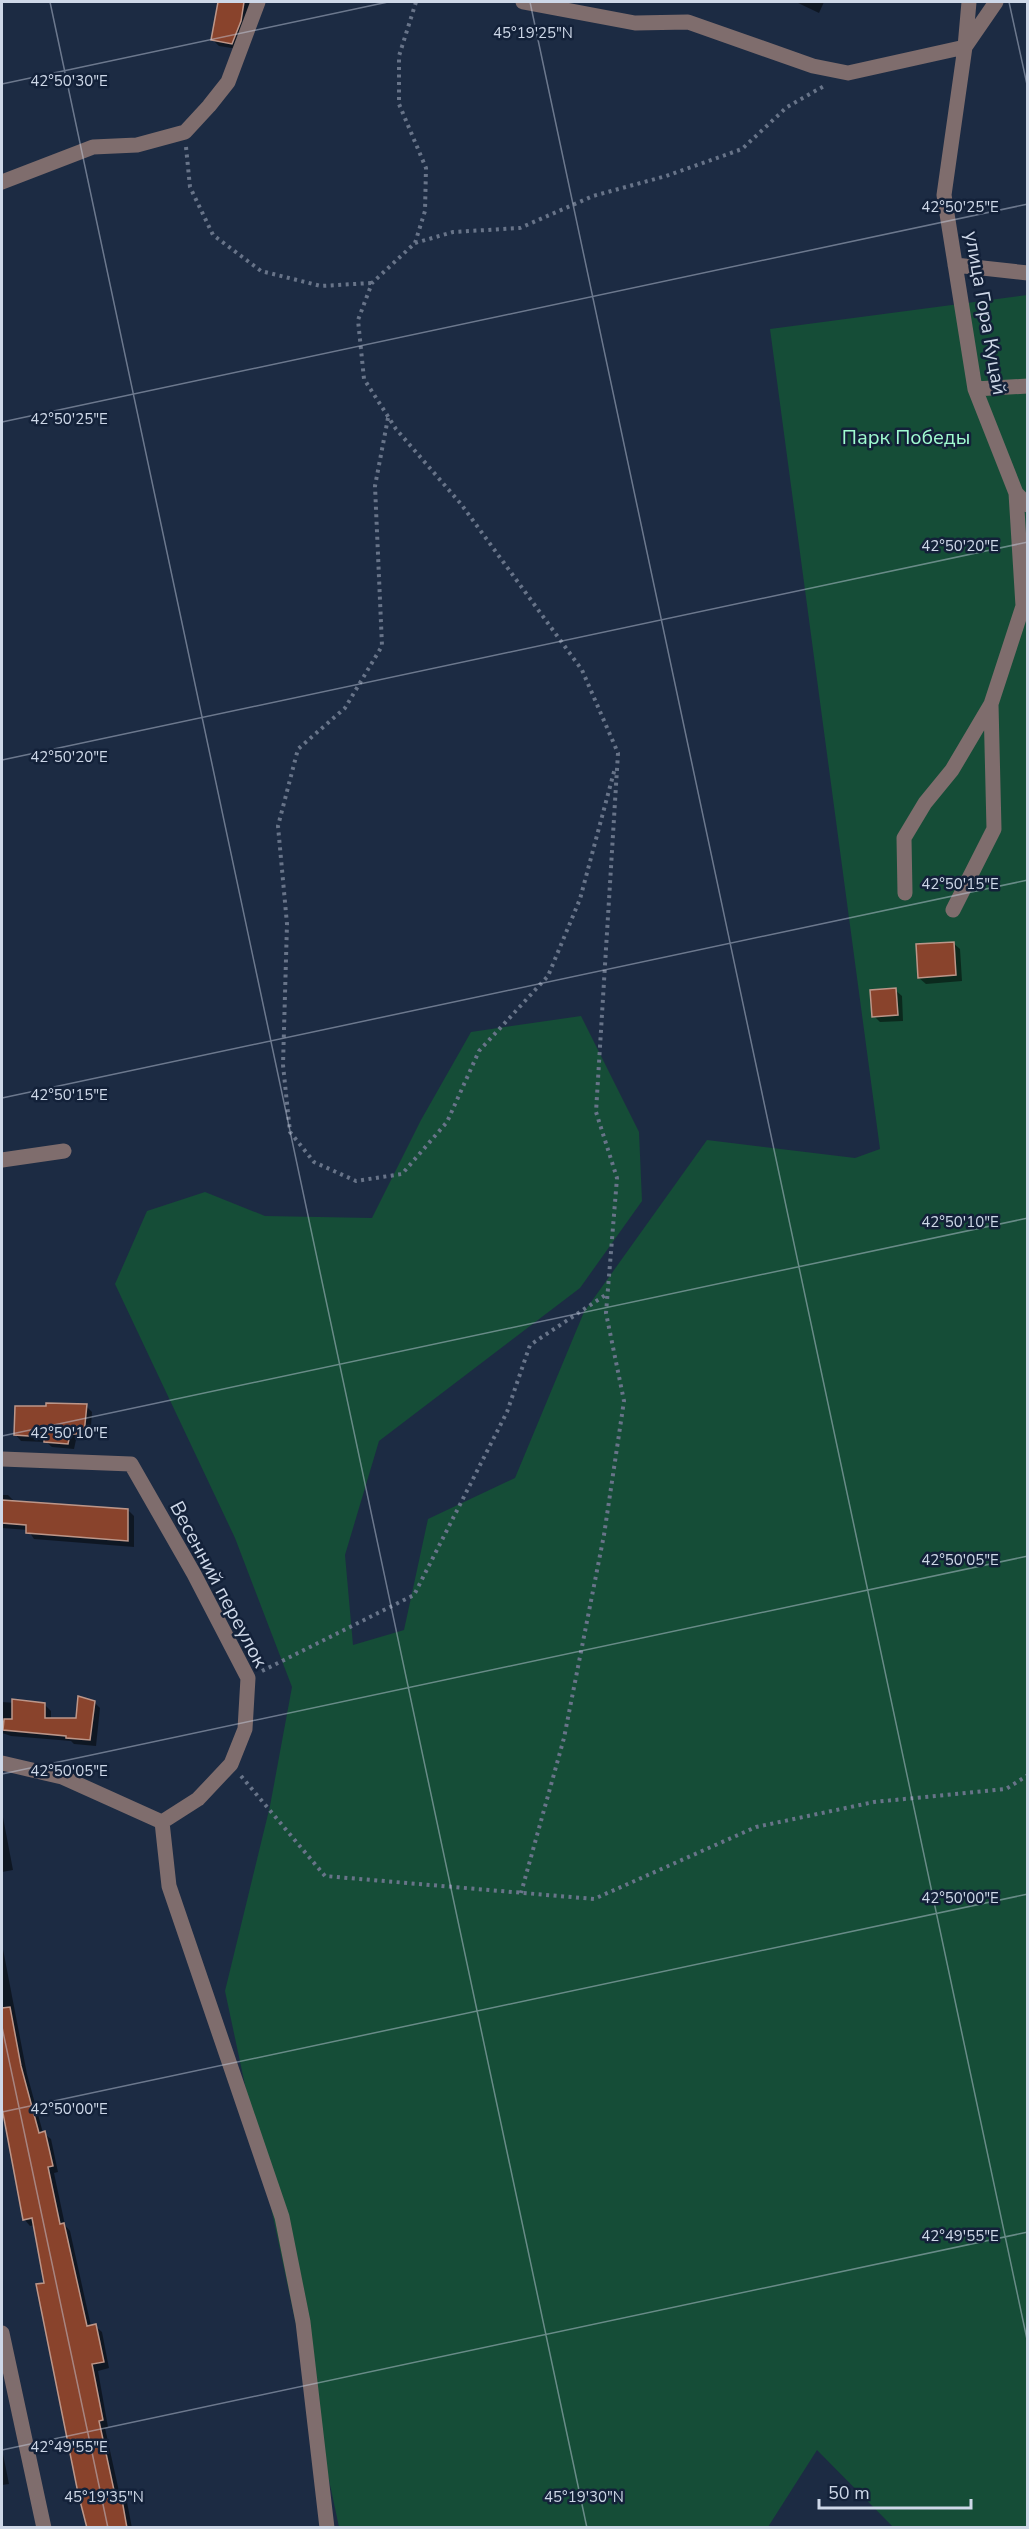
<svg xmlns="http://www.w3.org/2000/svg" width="1029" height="2529" viewBox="0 0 1029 2529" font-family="'Nunito Sans',sans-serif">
<rect width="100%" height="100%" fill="#1c2b43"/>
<path fill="#154d37" d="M1027,295V2527H893L817,2450L768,2527H339L225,1991L270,1806L292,1687L235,1538L115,1284L147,1211L205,1192L265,1216L372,1218L421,1120L471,1032L581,1016L639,1132L642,1201L580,1288L379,1441L345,1555L353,1645L404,1630L428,1519L515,1478L584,1312L707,1140L855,1158L880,1149L770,329Z"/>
<path fill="#0007" d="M222,2H257L238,49L219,46L213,40Z
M796,2H824L819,13Z
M953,943L960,949L962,981L926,984L919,978Z
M895,990L902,996L903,1021L880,1022L874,1016Z
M86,1406L92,1412L90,1440H76L74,1449L52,1447L46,1442L21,1441L15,1434Z
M2,1495H8L15,1502L128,1510L134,1516V1547L34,1539L28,1530L2,1528Z
M2,1702L45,1705L51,1711V1720H77L94,1702L100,1708L96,1746L74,1744L71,1741L11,1736L2,1733Z
M2,1812L13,1870L2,1872Z
M2,1944L27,2074L43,2133L51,2139L58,2172L54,2173L65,2225L70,2231L91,2326H95L102,2332L109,2368L98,2371L108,2427L105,2428L120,2496L127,2502L132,2528H88L35,2225L30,2226L24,2219L2,2107Z
M2,2449L9,2484L2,2485Z"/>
<path fill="#89432c" stroke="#bc9689" stroke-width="1.5" d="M218,2H244L241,21L232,44L211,40Z
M954,942L956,975L918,978L916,944Z
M896,988L898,1015L872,1017L870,990Z
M46,1403L87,1404L84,1434H70L68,1444L44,1442V1437L14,1435L15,1406H46Z
M2,1500L128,1509V1541L26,1533V1525L2,1523Z
M78,1696L95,1701L90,1740L66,1738V1736L3,1730L4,1719H12V1699L45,1703V1718H76Z
M10,2007L21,2066L39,2133L45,2131L53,2166L48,2167L60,2224L64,2223L87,2326L96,2324L104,2362L92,2364L103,2420L99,2421L115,2495L121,2494L127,2528H87L78,2493L36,2284L44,2283L32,2218L23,2220L2,2108V2008Z"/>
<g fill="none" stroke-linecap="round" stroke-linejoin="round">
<path stroke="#687489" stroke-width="4" stroke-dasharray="3 4.5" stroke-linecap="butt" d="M416,2L399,56V104L426,168L425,211L415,243L372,283L358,320L364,379L396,429L461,504L582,670L618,753L596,1112L617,1178L606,1313L624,1401L604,1535L564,1738L521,1893
M186,147L190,187L213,235L261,271L321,286L371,283
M415,243L453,232L520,228L593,196L666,176L742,149L787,107L824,86
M388,418L375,486L382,646L345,708L298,749L278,826L287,924L283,1065L290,1132L314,1162L356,1181L402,1174L447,1122L479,1051L548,976L580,899L615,768
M262,1671L414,1595L507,1412L530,1345L607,1294
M241,1776L325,1876L594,1899L756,1827L874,1802L1006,1789L1028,1775"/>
<path stroke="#7f6d6d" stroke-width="15" d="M523,2L635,23L688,22L813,66L848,73L965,47L996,2
M969,2L965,47L944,195L975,389L1016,493L1028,505
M2,182L93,147L137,145L185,132L209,106L228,82L258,2
M955,265L1028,273
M975,389L1028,386
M905,893L904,838L925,803L952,770L991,704
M953,910L994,829L991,704L1023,606L1016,493
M2,1160L64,1151
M2,1459L131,1464L194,1574L248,1678L245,1729L231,1764L198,1799L162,1822
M2,1763L62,1777L162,1822
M162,1822L169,1886L282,2217L303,2322L327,2528
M2,2333L44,2528"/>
</g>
<path fill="none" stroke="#ced8e8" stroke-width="1.5" stroke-opacity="0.45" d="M50,2L587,2528M530,2L1028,2344M1009,2L1028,89M2,84L388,2M2,422L1028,204M2,760L1028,542M2,1098L1028,880M2,1436L1028,1218M2,1774L1028,1556M2,2027L108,2528M2,2112L1028,1894M2,2450L1028,2232"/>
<g text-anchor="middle" stroke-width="5" stroke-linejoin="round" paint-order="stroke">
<g font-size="20" fill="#ced8e8" stroke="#132139">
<text transform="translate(986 313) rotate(80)" y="7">улица Гора Куцай</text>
<text transform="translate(219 1584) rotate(62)" y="7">Весенний переулок</text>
</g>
<g font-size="20" fill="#a0fbd0" stroke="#132139">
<text x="906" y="444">Парк Победы</text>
</g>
</g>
<g font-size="15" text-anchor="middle" fill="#ced8e8" stroke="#132139" stroke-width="5" stroke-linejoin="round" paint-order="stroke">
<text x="533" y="38">45°19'25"N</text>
<text x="69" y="86">42°50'30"E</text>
<text x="960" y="212">42°50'25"E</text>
<text x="69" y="424">42°50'25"E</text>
<text x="960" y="551">42°50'20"E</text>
<text x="69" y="762">42°50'20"E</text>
<text x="960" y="889">42°50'15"E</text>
<text x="69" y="1100">42°50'15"E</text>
<text x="960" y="1227">42°50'10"E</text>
<text x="69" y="1438">42°50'10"E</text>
<text x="960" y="1565">42°50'05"E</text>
<text x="69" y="1776">42°50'05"E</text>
<text x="960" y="1903">42°50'00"E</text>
<text x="69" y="2114">42°50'00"E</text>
<text x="960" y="2241">42°49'55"E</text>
<text x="69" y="2452">42°49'55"E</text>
<text x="104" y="2502">45°19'35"N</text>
<text x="584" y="2502">45°19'30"N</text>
</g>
<rect width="1029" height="2529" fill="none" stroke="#ced8e8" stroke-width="6"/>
<path d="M819 2499v9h152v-9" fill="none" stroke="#ced8e8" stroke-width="3"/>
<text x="828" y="2499" font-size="18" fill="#ced8e8" stroke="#132139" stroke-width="4.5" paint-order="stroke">50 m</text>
</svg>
